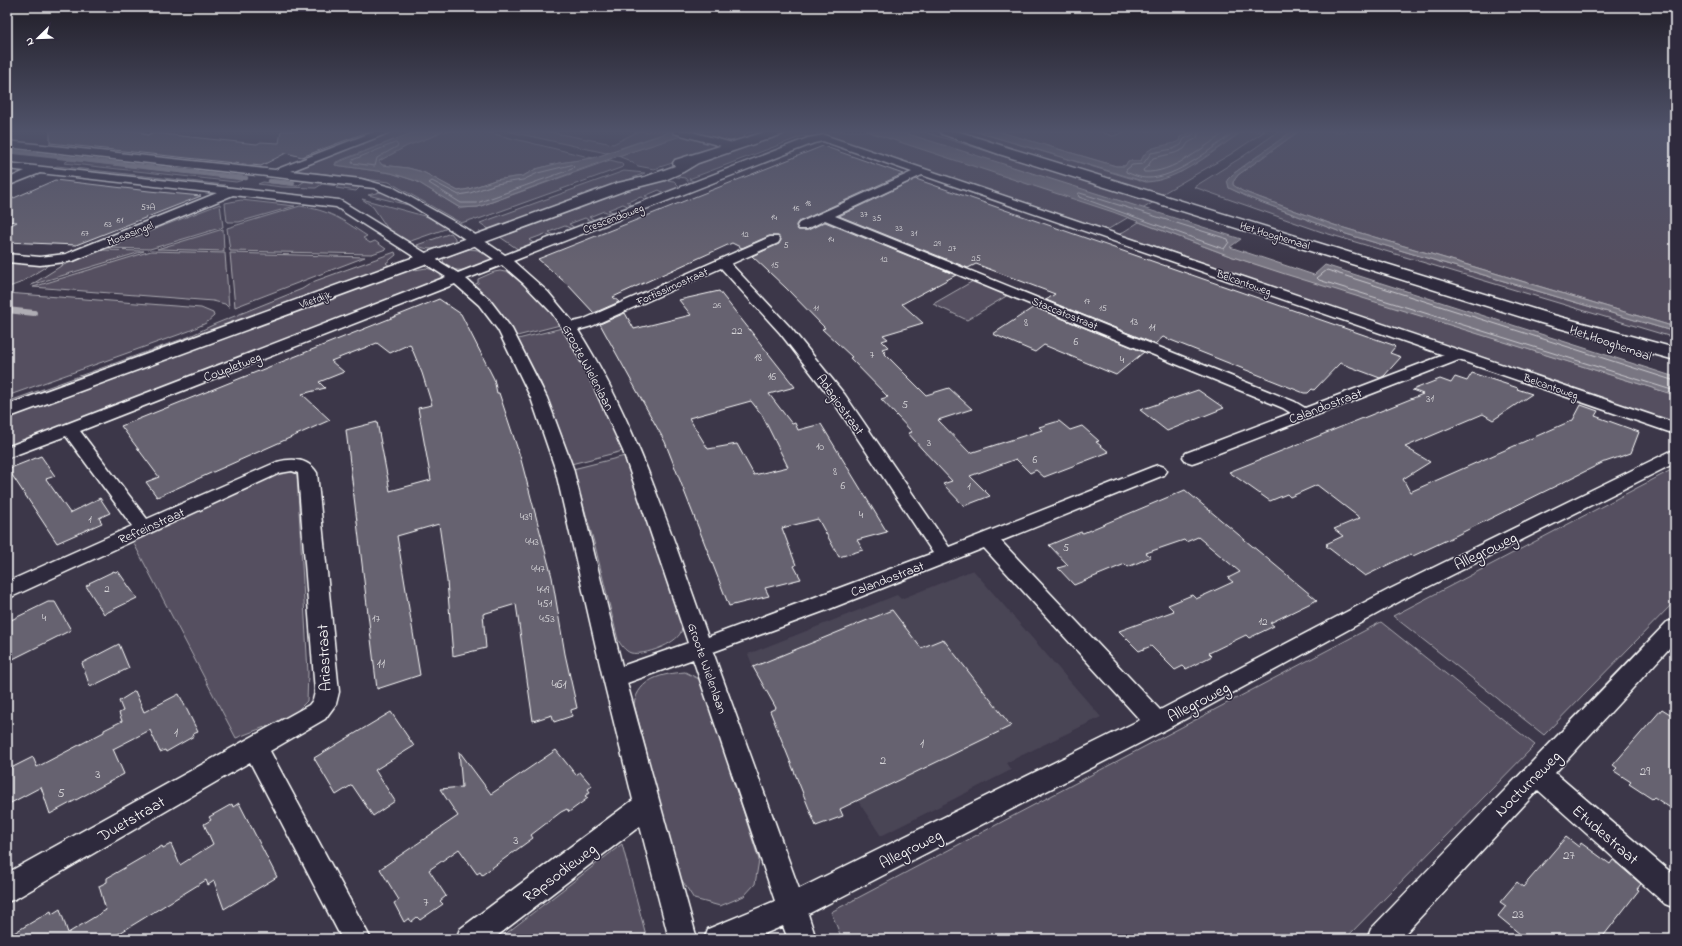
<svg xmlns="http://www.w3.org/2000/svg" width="1682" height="946" viewBox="0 0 1682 946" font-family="'Indie Flower',sans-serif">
<rect width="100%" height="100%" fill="#3c3749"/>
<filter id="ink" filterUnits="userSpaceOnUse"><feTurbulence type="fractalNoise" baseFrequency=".025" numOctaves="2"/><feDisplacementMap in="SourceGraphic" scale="8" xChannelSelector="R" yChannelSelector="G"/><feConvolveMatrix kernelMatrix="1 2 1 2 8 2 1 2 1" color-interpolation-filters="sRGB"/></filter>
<g filter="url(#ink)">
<path fill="#494455" d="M973,570L1101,717L1006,763L1011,770L881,836L858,801L840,809L843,816L816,826L770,711L776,708L753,667L748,654L897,595L901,599Z"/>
<path fill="#555060" stroke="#aaa8b0" d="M392,131H417L336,162L335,165L391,173L416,181L460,208L478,207L610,160L622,163L623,167L476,220L474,219L461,223L389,182L300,171L296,168Z
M441,131H482L593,158L559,163L536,169L523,176L495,180L469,189L458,191L423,172L408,168L382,165L379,161L416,141L434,136Z
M507,131H544L613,144L639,131L645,132L648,131H671L606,153Z
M697,131H755L745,134L744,139L728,141L693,132Z
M785,131H921L1154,202L1107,230L828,136C819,136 811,138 803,136L689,179L695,182L690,184L685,178L671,176L698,162Z
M952,131H974L1140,181L1181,172L1243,131H1265L1231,154L1160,195Z
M997,131H1098L1113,136L1128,131H1194L1180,137L1179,141L1171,145L1158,147L1141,161H1128L1126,166H1116Z
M1279,131H1292L1233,174L1229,188L1250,198L1346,234L1675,332V338L1322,232L1194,187L1242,157Z
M1299,131H1675V327L1334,225L1242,191L1233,185V182L1238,175Z
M683,134L717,145L718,148L654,169L638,166L628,160L618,156Z
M69,160L243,180L236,182L64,163Z
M57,166L225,185L219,187L51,168Z
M624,171L645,173L618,184L490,230L480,223Z
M284,176L359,186V188L356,191L336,188L338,186L322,184L316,188L282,187L258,184L263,182L297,186L305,181L276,177Z
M659,179L674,181L681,188L666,194L659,190L645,196L652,199L648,200L641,197L627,202L633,206L630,207L623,204L608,210L615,213L611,214L604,211L589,217L595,220L592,222L585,218L569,224L575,228L572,229L565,226L549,232L555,236L551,237L545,234L529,240L535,244L519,250L500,237L509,234L508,232L624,190Z
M380,192H389L412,206L368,195Z
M362,199L428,217L448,228L408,242L388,229L373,207Z
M241,200L295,206L239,222H227L225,203Z
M220,204L223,227L150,249L106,248Z
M300,206C331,211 341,219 367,236L363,238L370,243L375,241L386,249L372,254L230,251L227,228Z
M1139,222L1230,256L1675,395V424L1120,234Z
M223,229L224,251L157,249Z
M451,233L455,238V242C442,247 430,253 417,245Z
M470,249L478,250L483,254L486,253L491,258C485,269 458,274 448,267L450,266L444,263L443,260L445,257Z
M103,250L144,251L31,285L61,266Z
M151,251L225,253L229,308L225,304L213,301L33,287Z
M395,252L396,255L386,263L390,266L7,408V402L188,337L215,324L302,289L315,281Z
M230,253L365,257L235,307Z
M7,261L50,264L20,283L9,287H7Z
M426,268L434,270L441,274V279L7,447V417L398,273Z
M500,271L505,272L509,271L541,300L560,325L517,336L495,306L473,285L478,283V279L494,272Z
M973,281L1008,295L967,320L933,304Z
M7,293L201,308L213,313L214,316L206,323L189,331L7,396Z
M562,328L599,398L623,451L571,464L541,383L518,339Z
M625,456L683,622C682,625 682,629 681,632C676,644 644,656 631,653C625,651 621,645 618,640L595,546L573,469Z
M1675,468V601L1544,735L1393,616Z
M289,471L297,474L308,673L307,701L291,717L236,738L132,540L273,474Z
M1381,622L1535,745L1345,939H842L831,912Z
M685,672L701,680L759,860L755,884L744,896L720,906L694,899L678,874L634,704C639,678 662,674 685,672Z
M622,844L647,939H499Z"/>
<path fill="#797682" stroke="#afadb4" d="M417,131H441L434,136L407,146L379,161L382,165L408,168L423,172L458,191L469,189L495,180L523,176L536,169L559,163L593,158L672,131H697L618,156L478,207L460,208L416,181L391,173L335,165L336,163Z
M866,131H899L1241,239L1230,247L1314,275L1325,265L1675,377V395L1285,274L1230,256L1113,212Z
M974,131H997L1116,166H1125L1128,161H1141C1147,143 1165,148 1179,141L1180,137L1194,131H1243C1216,149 1179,181 1146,182Z
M1292,131H1299L1238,175L1233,182V185L1242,191L1334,225L1675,327V332L1346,234L1250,198L1229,188L1227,180L1233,174Z"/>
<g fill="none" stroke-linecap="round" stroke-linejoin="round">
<path stroke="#c9c8cd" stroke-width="1" d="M1194,131L1193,135L1184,139L1181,145L1173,149L1151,153L1143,164L1132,165L1126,170V172C1133,175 1140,178 1147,178C1176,179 1213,147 1236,131
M1199,131L1197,138L1188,143L1184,149L1175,153L1153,158L1148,166L1143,170L1144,172C1172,174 1205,146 1227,131
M396,143L398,146L377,158L375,166L352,163L353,160Z
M572,165L574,167L572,169L477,203H461L429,183L432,181L459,195L470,193L496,184L523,180L538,173Z
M1080,193L1228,239L1229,242L1224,249L1079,197L1078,194Z
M1675,381L1327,270L1317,278L1319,280L1675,391"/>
<path stroke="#afadb4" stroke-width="4.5" d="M7,151L246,178
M270,181L293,183"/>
<path stroke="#afadb4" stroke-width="6" d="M7,310L34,313"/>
</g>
<path fill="#666270" stroke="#fff" fill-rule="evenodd" d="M50,131H141L143,134L148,135L153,133L257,144L261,142L279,143L281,131H367V132L302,157L286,153L261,166L50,143Z
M823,146L903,174L798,222L796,225L798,230H808L825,222L956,275L902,304L923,323L883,335L888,339L882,341L888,347L882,349L885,352H883L926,395L949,388L972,409L938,420L970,453L1042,430L1039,427L1059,421L1070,430L1082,426L1099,441L1096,442L1109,452L1044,477L1036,470L1030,473L1016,459L970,476L990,496L964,506L943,484L952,481L922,449L908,433L912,432L881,399L888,397L850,358L852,357L822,329L825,328L786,288L752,256L779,244L781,239L778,236H769L742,248L732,243L613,297L619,302L594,313L567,284L538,259Z
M916,179L1393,345L1395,347L1390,353L1401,357L1384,376L1380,378L1340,363L1314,390L1312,389L1308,393H1304L1163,337L1155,344L1046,300L1055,294L976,264L968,268L839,216Z
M55,180L149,191L201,196L76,245L7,242V227L17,222L7,221V201Z
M719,291L795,387L769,394L792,424L795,423L798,430L821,424L887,532L857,540L863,550L839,557L818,519L782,528L796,565L794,566L801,579L765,588L769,596L729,606L665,442L600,324L625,313L634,329L691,315L679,300ZM751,401L762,415L788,467L754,475L737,444L708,449L689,418Z
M439,299L461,314L494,379L497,393H499L520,456L552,577L565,654L577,708L571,710L572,716L554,722L552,715L533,721L516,604L483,614L486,648L453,656L447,581L439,524L397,536L420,675L377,689L346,430L377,422L390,491L431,480L418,408L432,405L422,373L410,344L390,353L377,343L331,361L344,372L319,382L325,388L302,394L330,420L157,497L146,482L159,477L121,426Z
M1034,307L1144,352L1116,375L1044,345L1035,352L993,334Z
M1472,373L1518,388L1517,389L1532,394L1493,420L1483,414L1405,447L1430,462L1403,479L1410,492L1573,420L1581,405L1598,411L1595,416L1639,432L1631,453L1605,462H1604L1449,539L1413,556L1410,554L1365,576L1326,546L1328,545L1326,544L1343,536L1334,529L1360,518L1317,485L1290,497L1287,494L1270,501L1229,472L1423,394L1412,390L1440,379L1451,383L1455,377L1467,381Z
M1198,390L1224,408L1167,431L1140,410Z
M41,456L55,476L46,479L70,513L100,498L110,513L99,518L102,523L57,543L8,469Z
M1185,490L1317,600L1270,623L1274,626L1249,638L1246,635L1209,653L1212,656L1186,669L1183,666L1175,670L1151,646L1139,651L1119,631L1174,611L1168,605L1192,595L1196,599L1233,582L1228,578L1240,572L1198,537L1186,542L1184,540L1146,553L1151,557L1128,567L1125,564L1074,585L1058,568L1068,565L1049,545L1081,532L1083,533Z
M114,571L115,572L118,571L137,598L104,614L86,586L90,584L89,583Z
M48,602H55L71,630L7,662V622Z
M892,610L921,648L943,639L1011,726L840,809L843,816L816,826L770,711L776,708L753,667Z
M119,644L129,668L90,687L82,663Z
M135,691L144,712L179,694L198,732L193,734L194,736L166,752L165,750L160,752L150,730L113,749L124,774L50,814L41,787L7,805V770L33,757L37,767L104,732V730L122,721L119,713L123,711L119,701Z
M1662,709L1675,717V811L1654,797L1652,799L1629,784L1631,782L1614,771L1617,768L1613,765Z
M391,712L414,746L375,770L395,801L373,816L352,785L336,795L314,758Z
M556,750L576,775L580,772L592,786L588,789L590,792L585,796L588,798L569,812L567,809L561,812L531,835L533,838L482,875L480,872L477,874L459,849L429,870L446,896L440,901L443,904L420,920L417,917L411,922L409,918L404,922L394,903L399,900L380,869L458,816L440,789L462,787L459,751L491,794Z
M239,803L277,877L224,909L214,881L208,885L206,880L110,939H7V937L51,911L52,914L60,909L68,933L106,910L99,886L107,882V878L162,846L163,848L171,844L180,865L213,844L204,824L211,820L209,817L232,804L233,807Z
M1566,837L1579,847L1581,843L1610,864L1613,860L1641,884L1637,889L1639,890L1601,939H1526L1498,916L1506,906L1500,902L1517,882L1523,887Z"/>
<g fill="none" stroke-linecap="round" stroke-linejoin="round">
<defs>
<path id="minor" d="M142,131H153L148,134L143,133Z
M376,131H389L388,133L291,171L361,179L394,188L465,228L505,255L808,138L824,135L1675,423V434L1459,360L1198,461L1192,463L1186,461L1183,457L1186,453L1291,413L1283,408L825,220L807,229H799L797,226L799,223L912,172L823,141L814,143L513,261L548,292L573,322L582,320L770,237H778L780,240L778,243L731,264L790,327L845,395L949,547L1152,467L1158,465L1164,467L1167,471L1164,475L1001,541L1160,710L1390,589L1669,452L1675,450V463L1404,599L1165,730L808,914L816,939H788L783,926L752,939H704L708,929L775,901L693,659L627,683L697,939H669L640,826L493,939H456L460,929L633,800L603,678L555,468L531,398L498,330L479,305L455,284L80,431L147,519L277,462C292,458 308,458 317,473L339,692L336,704L325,719L270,751L371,939H342L250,762L17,898L7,902V873L309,705L313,700L315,692L298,473L292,471L280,473L7,599V582L132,526L66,436L7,458V447L446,277L336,207L233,195L73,261L40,265L7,262V254L40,257L66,254L217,193L40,173L7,186V179L25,171L7,169V163L339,200L343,202L458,273L494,259L456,233L409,204L374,188L7,147V141L275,170ZM922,175L1444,355L1305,408L1295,402L835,216ZM502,265L523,283L552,313L571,342L587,372L623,451L688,643L622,666L573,468L547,398L512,329L489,299L466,279ZM721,268L780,333L833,401L933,553L708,637C670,532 638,424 578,330L592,326ZM984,548L1140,720L799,889L713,652L827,610Z
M673,131H688L736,144L737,146L732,149L674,133Z
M1675,620V642L1555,773L1675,876V908L1665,904L1538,790L1400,939H1367L1371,929C1469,826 1569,725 1667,622Z"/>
<path id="tertiary" d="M768,131H785L783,134L698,163L683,172L665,180L626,190L7,418V405L618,183L645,177L675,166L673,163L675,160Z
M940,131H957L1009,148L1553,315L1675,348V360L1541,323L999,154L942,134Z"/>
</defs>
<use href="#minor" stroke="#fff" stroke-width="3"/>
<use href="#tertiary" stroke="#fff" stroke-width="3"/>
<use href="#minor" fill="#2f2a3d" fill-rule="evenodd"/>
<use href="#tertiary" fill="#2f2a3d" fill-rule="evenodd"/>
</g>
</g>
<linearGradient id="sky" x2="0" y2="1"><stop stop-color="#211e28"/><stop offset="0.5" stop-color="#50536a"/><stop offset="1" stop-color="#50536a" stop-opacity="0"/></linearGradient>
<rect width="1682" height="263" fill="url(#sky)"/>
<g text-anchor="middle" stroke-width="3" stroke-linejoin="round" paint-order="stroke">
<g font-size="9" fill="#d9d8db">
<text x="808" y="206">18</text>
<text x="148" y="210">57A</text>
<text x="796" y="211">16</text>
<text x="864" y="217">37</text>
<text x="774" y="220">14</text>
<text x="877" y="221">35</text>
<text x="120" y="223">61</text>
<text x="108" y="227">63</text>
<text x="899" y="231">33</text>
<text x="85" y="236">67</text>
<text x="914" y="236">31</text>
<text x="745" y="237">12</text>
<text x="831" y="242">14</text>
<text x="937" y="246">29</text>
<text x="786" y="248">5</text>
<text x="952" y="251">27</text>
<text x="976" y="261">25</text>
<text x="884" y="262">12</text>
<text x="775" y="268">15</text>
<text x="1087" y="304">17</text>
<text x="717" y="308">26</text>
<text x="816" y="311">11</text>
<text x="1103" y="311">15</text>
</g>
<g font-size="11" fill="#fff" stroke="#2f2a3d">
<text transform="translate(613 218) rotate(-21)" y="4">Crescendoweg</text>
<text transform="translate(130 233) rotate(-22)" y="4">Mosasingel</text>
<text transform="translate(1275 235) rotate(17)" y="4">Het Hooghemaal</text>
<text transform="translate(1244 282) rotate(19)" y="4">Belcantoweg</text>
<text transform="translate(672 286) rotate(-24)" y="4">Fortissimostraat</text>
<text transform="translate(315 299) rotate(-20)" y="4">Vlietdijk</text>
<text transform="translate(1065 313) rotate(22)" y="4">Staccatostraat</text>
<text transform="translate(1551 386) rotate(19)" y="4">Belcantoweg</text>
</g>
<g font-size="11" fill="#d9d8db">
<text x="1134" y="325">13</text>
<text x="1026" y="326">8</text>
<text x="1152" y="331">11</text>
<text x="737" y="334">22</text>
<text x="1076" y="345">6</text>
<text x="872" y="358">7</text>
<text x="758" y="361">18</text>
<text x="1122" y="363">4</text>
<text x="772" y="380">16</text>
<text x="1430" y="402">31</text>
<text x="905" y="408">5</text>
<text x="929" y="446">3</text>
<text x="820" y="450">10</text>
<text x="1035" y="463">6</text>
<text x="835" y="475">8</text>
<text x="843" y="489">6</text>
<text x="969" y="490">1</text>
<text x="861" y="518">4</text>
<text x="526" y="520">439</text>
<text x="90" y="523">1</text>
<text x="532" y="545">443</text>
<text x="1066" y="551">5</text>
<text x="538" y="572">447</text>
<text x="107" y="592">2</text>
<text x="543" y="593">449</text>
<text x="545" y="607">451</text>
<text x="44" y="621">4</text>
<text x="376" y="622">17</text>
<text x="547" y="622">453</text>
<text x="1263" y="625">12</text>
</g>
<g font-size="13" fill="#fff" stroke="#2f2a3d">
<text transform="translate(1611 342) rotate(19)" y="5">Het Hooghemaal</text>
<text transform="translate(232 366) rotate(-21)" y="5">Coupletweg</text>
<text transform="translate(589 367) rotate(62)" y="5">Groote Wielenlaan</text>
<text transform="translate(841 404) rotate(54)" y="5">Adagiostraat</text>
<text transform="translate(1325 405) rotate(-21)" y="5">Calandostraat</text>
<text transform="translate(151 525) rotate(-24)" y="5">Refreinstraat</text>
<text transform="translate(887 578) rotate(-21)" y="5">Calandostraat</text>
<text transform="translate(708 668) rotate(71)" y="5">Groote Wielenlaan</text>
</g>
<g font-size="13" fill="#d9d8db">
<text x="381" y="667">11</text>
<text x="559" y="688">461</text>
<text x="176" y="736">1</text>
<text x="922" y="747">1</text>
<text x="883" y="764">2</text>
<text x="1645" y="775">29</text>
<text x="98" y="778">3</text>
<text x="61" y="797">5</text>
<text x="516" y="844">3</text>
<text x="1569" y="859">27</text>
<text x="426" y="906">7</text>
<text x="1518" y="918">23</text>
</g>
<g font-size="16" fill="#fff" stroke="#2f2a3d">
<text transform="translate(1485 550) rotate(-26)" y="6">Allegroweg</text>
<text transform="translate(323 658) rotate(-93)" y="6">Ariastraat</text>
<text transform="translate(1198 701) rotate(-28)" y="6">Allegroweg</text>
<text transform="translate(1527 783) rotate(-45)" y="6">Nocturneweg</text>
<text transform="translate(131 818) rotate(-30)" y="6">Duetstraat</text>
<text transform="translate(1606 834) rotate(41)" y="6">Etudestraat</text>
<text transform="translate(910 848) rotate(-27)" y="6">Allegroweg</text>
<text transform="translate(559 872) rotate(-37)" y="6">Rapsodieweg</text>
</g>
</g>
<rect width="1682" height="946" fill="none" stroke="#2f2a3d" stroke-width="24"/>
<rect x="12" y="12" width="1658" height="922" fill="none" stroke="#fff" stroke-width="1.5" filter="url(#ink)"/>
<g transform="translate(38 38) rotate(247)" stroke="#2f2a3d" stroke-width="3" paint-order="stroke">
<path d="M0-3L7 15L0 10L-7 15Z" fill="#ffffff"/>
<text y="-6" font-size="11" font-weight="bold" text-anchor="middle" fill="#ffffff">N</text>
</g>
</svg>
